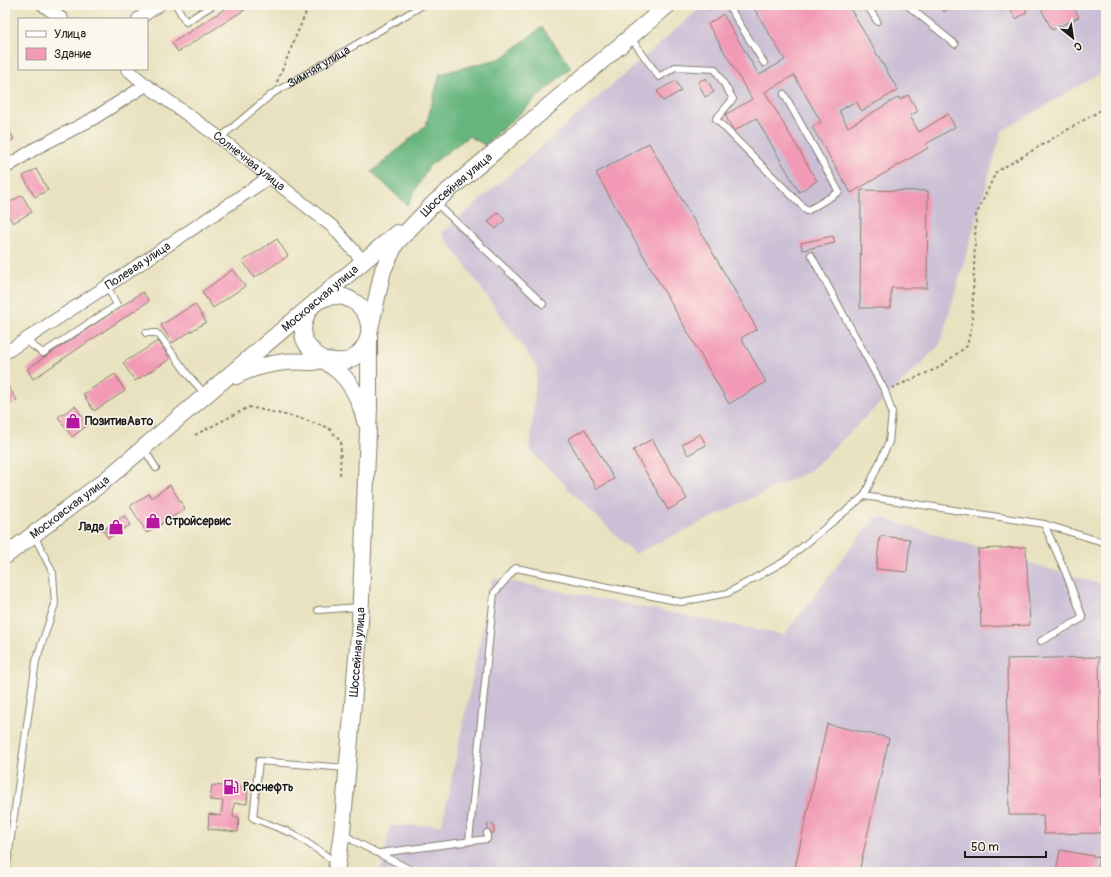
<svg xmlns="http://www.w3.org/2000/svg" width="1111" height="877" viewBox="0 0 1111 877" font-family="Pangolin,sans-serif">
<rect width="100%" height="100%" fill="#fbf7ec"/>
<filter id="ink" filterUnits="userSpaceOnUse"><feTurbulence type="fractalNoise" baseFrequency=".025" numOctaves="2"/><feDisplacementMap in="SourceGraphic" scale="8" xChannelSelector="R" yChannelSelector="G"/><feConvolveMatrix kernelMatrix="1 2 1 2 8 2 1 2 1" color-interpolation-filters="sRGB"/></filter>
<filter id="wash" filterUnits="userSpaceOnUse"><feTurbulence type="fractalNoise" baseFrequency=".012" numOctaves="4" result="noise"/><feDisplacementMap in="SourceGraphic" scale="16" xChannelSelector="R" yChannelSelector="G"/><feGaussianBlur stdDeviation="0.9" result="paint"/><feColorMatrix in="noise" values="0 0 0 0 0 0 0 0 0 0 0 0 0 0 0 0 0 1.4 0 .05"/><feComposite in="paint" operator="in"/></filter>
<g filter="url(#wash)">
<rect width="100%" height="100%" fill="#e9e2c0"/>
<path fill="#cbbfd5" d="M704,5H1106V70L1002,131L940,345L811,470L635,554L530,451L537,367L442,233Z
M875,516L1106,586V872H381L390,826L442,825L493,578L784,635Z"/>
<path fill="#68b67f" stroke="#42694e" d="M542,27L571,67L485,145L469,136L429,166L407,205L372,172L426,125L440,74L502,58Z"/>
<g id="blocks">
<path fill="#f29ab5" d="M231,5H252L178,52L172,43Z
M710,5H717L710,10L707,7Z
M752,5H848L898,90L862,111L856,101L839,111L848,127L899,97L900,100L908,95L918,111L910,116L919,132L948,114L955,127L926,144L928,148L851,193L812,127L821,122L794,75L765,92L817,181L799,192L756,118L734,131L725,115L752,99L708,24L723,14L759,75L785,60Z
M940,5H956L944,12Z
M998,5H1023L1027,12L1016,19L1009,7L1002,11Z
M1039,5H1073L1079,17L1052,30Z
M706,78L714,92L705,97L698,82Z
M676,81L681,91L663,101L657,91Z
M6,125L14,139L5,145V126Z
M649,143L757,329L741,338L766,382L729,404L596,173Z
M36,169L48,190L35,197L23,176Z
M861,190L928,191L927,288H891V308H860Z
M22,195L32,212L13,223L5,210V205Z
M498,212L505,220L496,229L488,222Z
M833,236L835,243L802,250L801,243Z
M277,239L288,256L254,278L243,261Z
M233,269L245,286L213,308L202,292Z
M143,292L149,301L33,379L27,369Z
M195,304L206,322L172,343L161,325Z
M158,341L170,359L135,381L123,363Z
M115,374L125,391L94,411L83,394Z
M5,382L17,400L5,408Z
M75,406L88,425L72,437L58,417Z
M585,429L614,479L597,489L568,439Z
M700,434L706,445L688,455L682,444Z
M652,439L687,499L668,510L633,450Z
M170,485L185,509L147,533L130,506L149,494L151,498Z
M124,516L130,525L108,538L103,530Z
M880,536L910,539L907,572L876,569Z
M1026,547L1030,625L981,627L978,549Z
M1099,657L1101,833L1044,834L1043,815H1009L1007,659Z
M827,724L889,738L859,872H794Z
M212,785L248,788L247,804L234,803L233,817H239L238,832L208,829L209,814L221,816L223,801L210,800Z
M488,823L494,824V833H487Z
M1060,850L1099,857L1097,872H1056Z"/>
</g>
</g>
<g filter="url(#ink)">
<use href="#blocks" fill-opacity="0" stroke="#827f6e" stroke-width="1"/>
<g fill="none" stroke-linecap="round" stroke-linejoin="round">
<defs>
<g id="lane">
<path d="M176,5L186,22L213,5"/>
<path d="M728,5L764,63"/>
<path d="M867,5L877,21"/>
<path d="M907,5L955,44"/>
<path d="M631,38L659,77L675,67L715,69L733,99L716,119L807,211L839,192L784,94"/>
<path id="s1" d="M220,138L272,94L423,5"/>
<path d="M436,203L543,304"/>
<path d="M811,255L885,391L892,412L889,442L864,496"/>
<path d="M146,333H156L160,336L189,376L205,394"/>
<path d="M25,340L43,353L117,305L107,286"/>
<path d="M144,449L156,468"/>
<path d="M318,610L360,607"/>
<path d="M1041,641L1083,618L1065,571L1044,524"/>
<path d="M343,833L354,841L415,872"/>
<path d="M469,841L494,593L516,568L681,602L728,593L785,561L864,496L1044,524L1106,543"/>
<path d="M380,853L487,839V833"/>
<path d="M337,863L294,834L253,818L259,761L346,768"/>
<path d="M6,872L36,661L55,604L53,573L34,535"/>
</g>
<g id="street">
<path d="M43,5L62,19"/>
<path d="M138,19L159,5"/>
<path id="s2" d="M127,69L146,85L220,138L333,227L363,261"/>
<path d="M5,168L36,148L91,120L146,85"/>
<path id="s3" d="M5,353L107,286L270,177"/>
</g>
<g id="secondary">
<path d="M236,376C250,368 269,364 285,362C294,361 303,362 313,362C317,361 321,360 325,360C340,361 349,365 361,351C375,335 371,310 351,300C343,295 334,295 325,298C316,301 309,308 306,316C293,350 324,356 342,375C354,387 361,404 365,421"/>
<path id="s4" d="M5,556L103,482L397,233"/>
<path id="s5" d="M336,872L342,832L360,622L369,408V333L383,270L396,243L435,202L668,5"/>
</g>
</defs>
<use href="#lane" stroke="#827f6e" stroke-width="8"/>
<use href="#street" stroke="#827f6e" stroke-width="14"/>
<use href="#secondary" stroke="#827f6e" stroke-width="18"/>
<path stroke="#827f6e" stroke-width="2" stroke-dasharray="3 3" stroke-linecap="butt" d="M277,82L309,5
M892,388L938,368L967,346L972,323L976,215L996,172L1106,107
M195,435L249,407L299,418L329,428L341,442L340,477"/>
<use href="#lane" stroke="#fff" stroke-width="6"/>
<use href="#street" stroke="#fff" stroke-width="12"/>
<use href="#secondary" stroke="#fff" stroke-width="16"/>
</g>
</g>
<defs>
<symbol id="shop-bare" viewBox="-9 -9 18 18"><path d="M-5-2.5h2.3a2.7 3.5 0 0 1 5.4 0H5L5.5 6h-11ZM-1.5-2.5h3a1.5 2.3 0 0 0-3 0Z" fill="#b5179e" stroke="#fbf7ec" stroke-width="2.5" paint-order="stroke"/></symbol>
<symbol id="fuel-bare" viewBox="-9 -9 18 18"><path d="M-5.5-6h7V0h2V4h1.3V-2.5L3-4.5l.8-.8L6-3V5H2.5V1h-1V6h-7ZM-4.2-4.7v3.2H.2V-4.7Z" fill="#b5179e" stroke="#fbf7ec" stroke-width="2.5" paint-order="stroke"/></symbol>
</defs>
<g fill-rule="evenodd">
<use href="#shop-bare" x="62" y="410" width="22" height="22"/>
<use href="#shop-bare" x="142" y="510" width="22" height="22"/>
<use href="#shop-bare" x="105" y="516" width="22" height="22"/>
<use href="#fuel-bare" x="220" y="776" width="22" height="22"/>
</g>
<g text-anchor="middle" stroke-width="3" stroke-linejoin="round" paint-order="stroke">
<g font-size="12" fill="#1c1c1c" stroke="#fbf7ec">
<text dy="4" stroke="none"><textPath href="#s1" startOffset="122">Зимняя улица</textPath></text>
<text dy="4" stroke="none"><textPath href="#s2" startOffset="153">Солнечная улица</textPath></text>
<text dy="4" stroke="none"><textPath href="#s5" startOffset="719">Шоссейная улица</textPath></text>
<text dy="4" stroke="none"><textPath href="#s3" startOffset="159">Полевая улица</textPath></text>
<text dy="4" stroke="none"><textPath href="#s4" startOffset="407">Московская улица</textPath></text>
<text dy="4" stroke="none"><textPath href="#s4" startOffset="81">Московская улица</textPath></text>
<text dy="4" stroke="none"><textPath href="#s5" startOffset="221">Шоссейная улица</textPath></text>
</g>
<g font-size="12" font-weight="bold" fill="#1c1c1c" stroke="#fbf7ec" text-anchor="start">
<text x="85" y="425">ПозитивАвто</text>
<text x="165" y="525">Стройсервис</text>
<text x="104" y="531" text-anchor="end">Лада</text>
<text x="243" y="791">Роснефть</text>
</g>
</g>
<rect width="1111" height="877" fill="none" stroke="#fbf7ec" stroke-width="20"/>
<rect x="18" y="18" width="130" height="52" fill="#fbf7ec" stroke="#a29f99"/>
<rect x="26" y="31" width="20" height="6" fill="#ffffff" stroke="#a29f99"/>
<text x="54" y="38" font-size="12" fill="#1c1c1c">Улица</text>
<rect x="26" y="48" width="20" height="12" fill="#f29ab5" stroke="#a29f99"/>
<text x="54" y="58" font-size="12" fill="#1c1c1c">Здание</text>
<g transform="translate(1073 38) rotate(150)" stroke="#fbf7ec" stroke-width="3" paint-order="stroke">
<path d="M0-3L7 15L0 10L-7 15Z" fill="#1c1c1c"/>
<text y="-6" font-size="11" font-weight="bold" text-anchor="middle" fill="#1c1c1c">С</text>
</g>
<path d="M965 851v6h81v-6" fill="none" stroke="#1c1c1c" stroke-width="2"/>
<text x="971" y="851" font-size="12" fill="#1c1c1c" stroke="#fbf7ec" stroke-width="3" paint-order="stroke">50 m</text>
</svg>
